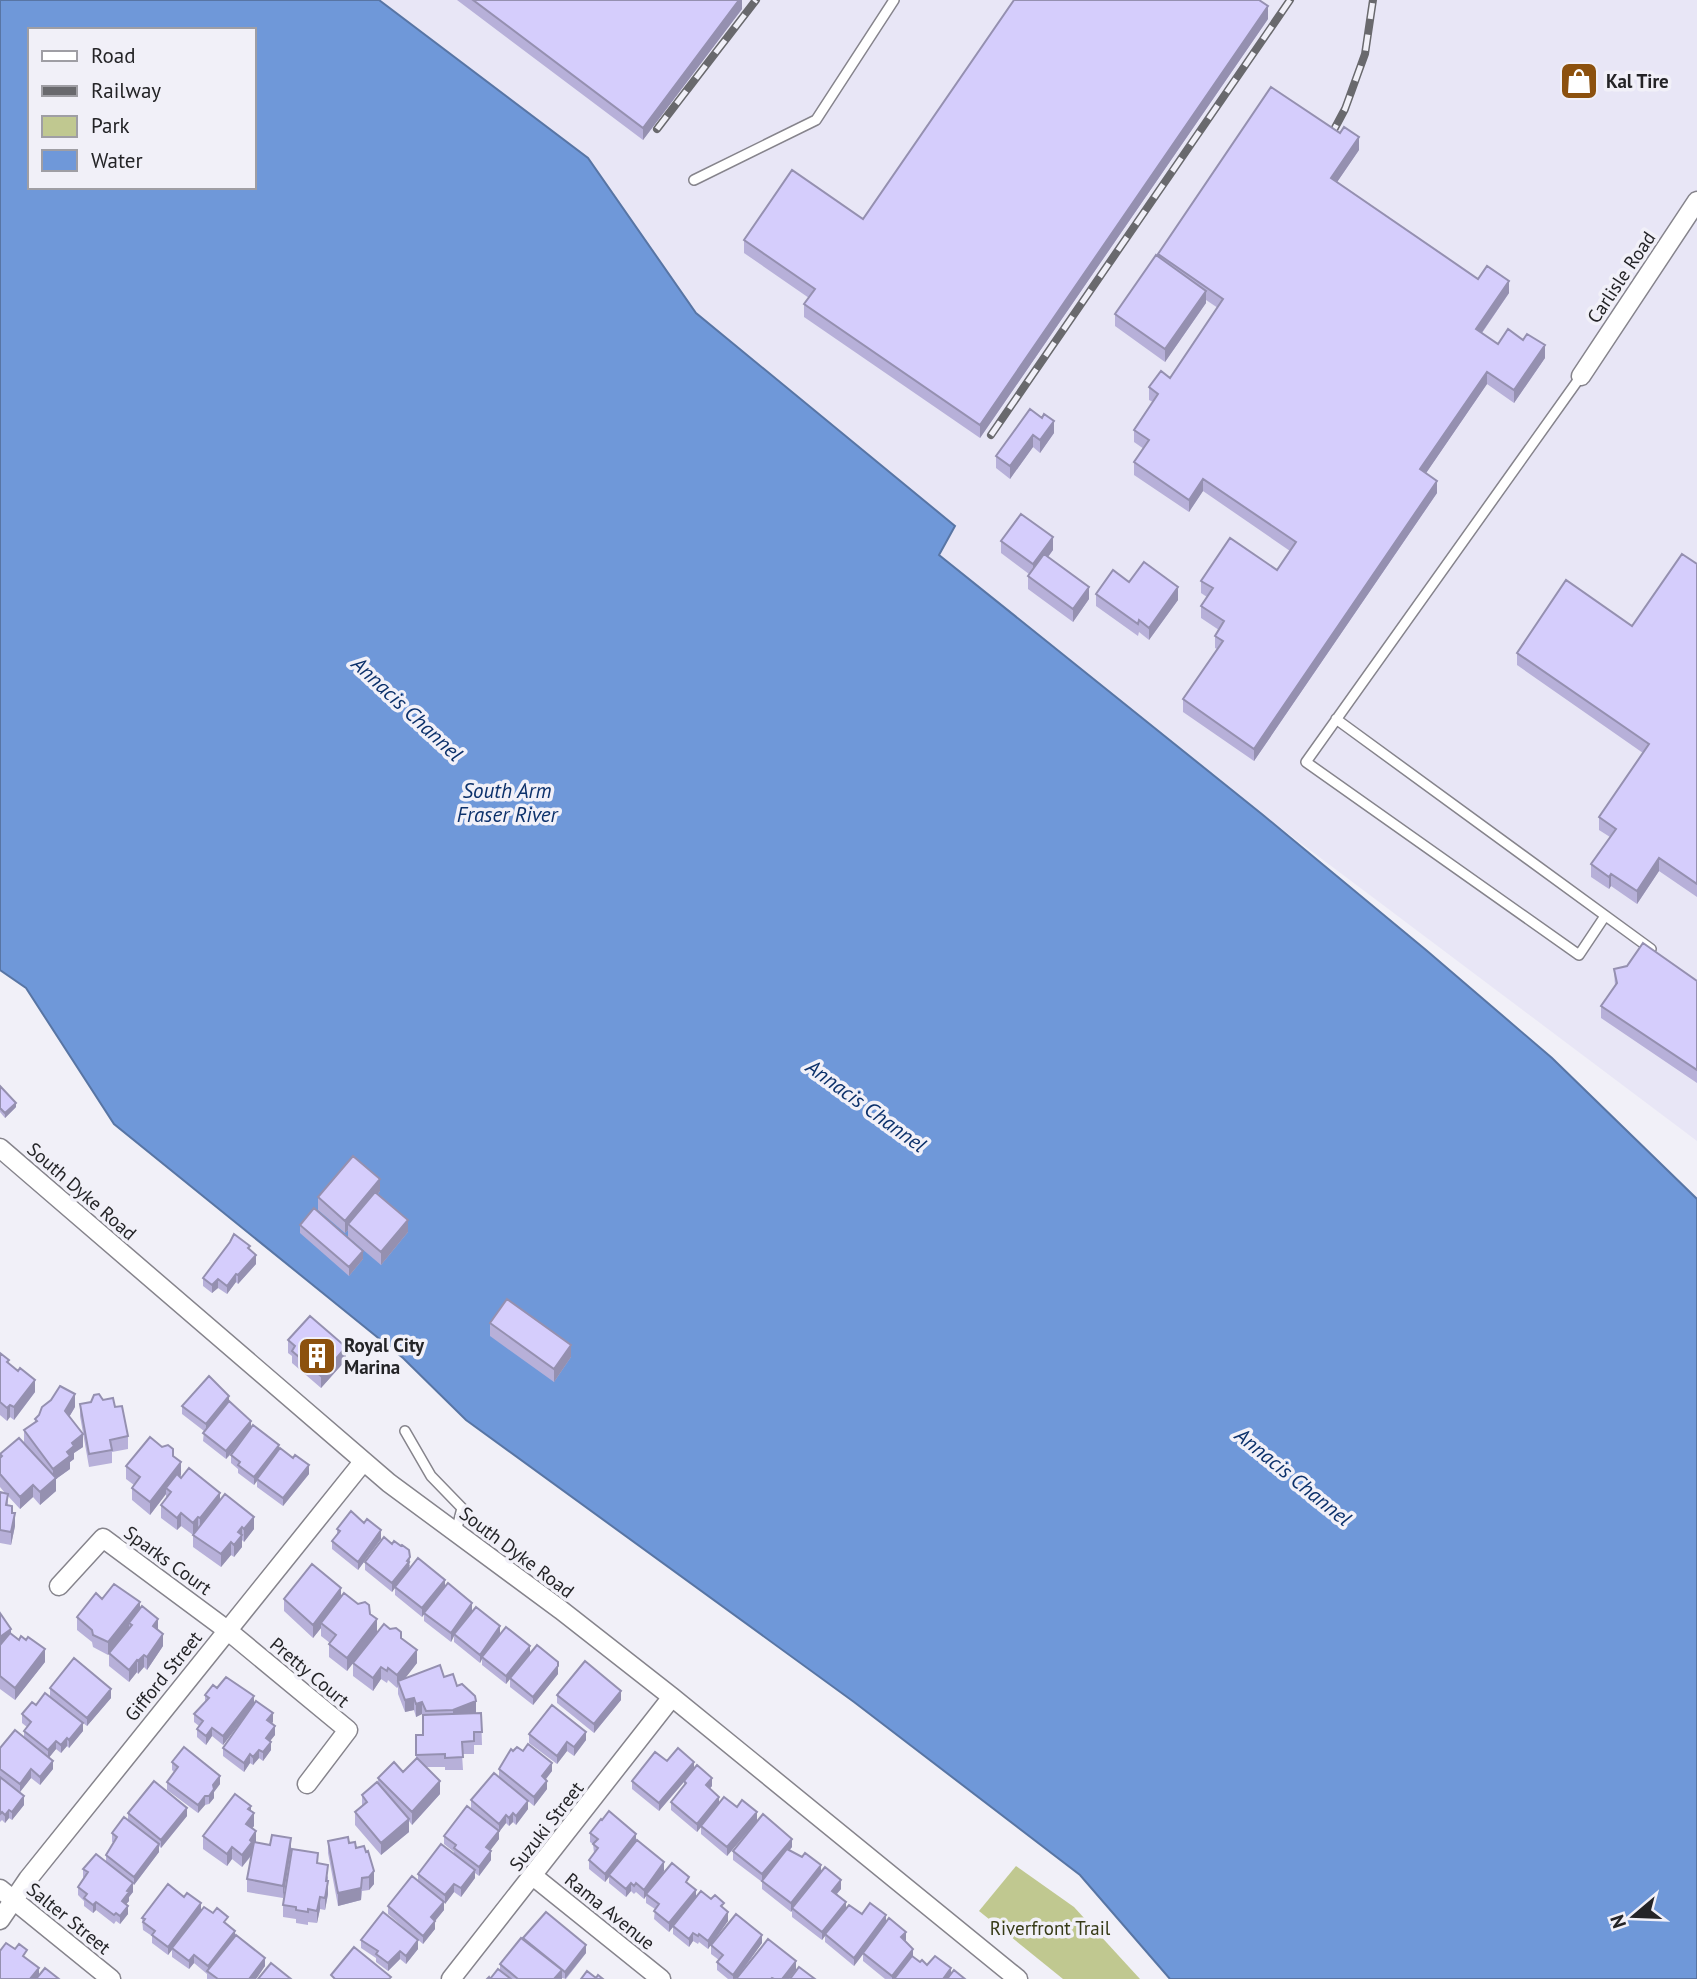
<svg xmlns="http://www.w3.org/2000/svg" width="1697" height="1979" viewBox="0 0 1697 1979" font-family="'PT Sans',sans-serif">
<rect width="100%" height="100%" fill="#f1f0f8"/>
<path fill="#e8e6f6" d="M379,0H1697V1141L1258,811L939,555L955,526L696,313L588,158Z"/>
<path fill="#c0c890" d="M1016,1866L1074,1907L1140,1979H1063L979,1911Z"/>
<path fill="#6f98d9" stroke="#5875a4" stroke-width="2" fill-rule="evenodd" d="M0,0H379L588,158L696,313L955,526L939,555L1263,815L1426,950L1552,1058L1697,1199V1979H1170L1080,1875L854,1702L466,1420L403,1358L114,1124L26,988L0,970ZM30,30H254V187H30Z"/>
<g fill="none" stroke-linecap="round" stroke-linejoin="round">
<defs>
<path id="service" d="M694,180L816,120L894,0
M1581,376L1306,762L1579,955L1605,916
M1336,719L1651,949
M405,1431L431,1476L462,1508L456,1532"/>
<path id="minor" d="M1581,376L1697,201
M0,1148L389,1483L561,1610L672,1697L1018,1979
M59,1586L103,1538L227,1630L348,1730L307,1784
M533,1876L661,1979
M0,1889L111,1979
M0,1920L28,1879L363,1462
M451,1979L672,1697"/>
</defs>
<use href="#service" stroke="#86848c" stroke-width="12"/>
<use href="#minor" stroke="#86848c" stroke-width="21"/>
<use href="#service" stroke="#fff" stroke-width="9"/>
<use href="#minor" stroke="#fff" stroke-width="18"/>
<defs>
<path id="rail" d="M657,129L756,0
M1329,139L1345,109L1365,54L1373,0
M991,435L1290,0"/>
</defs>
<use href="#rail" stroke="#69696d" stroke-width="8"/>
<use href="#rail" stroke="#f1f0f8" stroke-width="5" stroke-dasharray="16" stroke-linecap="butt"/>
</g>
<path fill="#b7b0d9" d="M457,0H742V9L643,140Z
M1268,19L980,438L804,317V304L809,298L744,253V240L863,219Z
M1359,150L1337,182L1478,279L1509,293L1482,333L1498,344L1545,358L1514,403L1487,384L1426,473L1437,493L1254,761L1183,712V699L1217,649L1215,648V636L1219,630L1201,618V606L1207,597L1201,593V581L1277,570L1290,551L1203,491L1189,512L1134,475V462L1144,449L1134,442V430L1153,402L1149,400V387L1170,378L1218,308L1206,300V303L1165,362L1115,326V314L1158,257V254Z
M1030,409L1054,433L1040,453L1033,447L1010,479L996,468V456Z
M1001,541L1053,550L1048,557L1089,599L1073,622L1028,589V576L1029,574L1001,553Z
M1697,564V897L1659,871L1637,904L1611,886L1609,889L1591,877V864L1610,837L1599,830V817L1643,753L1517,665V653L1632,626Z
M1129,582L1178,600L1149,640L1139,632L1138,636L1096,606V594Z
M1614,969L1697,981V1083L1601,1018V1006L1615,986Z
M0,1086L16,1107L5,1118L0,1112Z
M380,1191L378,1194L408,1232L381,1265L348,1237V1230L345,1233L318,1210V1197Z
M300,1225L363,1259L349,1276L300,1233Z
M250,1250L256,1264L238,1284L236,1282L227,1294L218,1288L212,1293L203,1286V1278Z
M490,1323L571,1357L554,1382L490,1336Z
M288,1340L346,1360L321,1388L292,1363V1356L288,1353Z
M0,1353L35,1392L14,1420L10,1417L7,1421L0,1415Z
M103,1400L115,1407L128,1436V1449L112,1452V1463L89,1467L80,1416V1404Z
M229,1402L251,1427L279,1450L309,1474L283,1506L257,1487V1481L254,1485L238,1473V1469L231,1463V1454L226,1459L203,1441L204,1431L182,1414V1406Z
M75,1407L69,1417L83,1447L74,1453V1459L70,1462V1469L56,1479V1491L40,1505L33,1497L20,1509L8,1496V1505L12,1513L15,1526L11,1545L0,1543V1492L5,1493L0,1487V1454L24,1443V1430L35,1422V1419Z
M173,1456L181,1475L180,1477L220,1501L254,1529L244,1542L242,1540V1547L234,1557L231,1555L221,1567L193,1547V1535L181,1526L177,1530L161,1518V1505L166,1498V1494L150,1515L132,1500V1488L134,1485L126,1479V1466Z
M337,1529L381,1539L358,1570L332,1549V1541L337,1535Z
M365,1562L410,1565L409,1569L445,1586L472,1611L467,1618L500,1634L530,1654L558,1662V1674L533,1705L510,1687V1679L506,1684L482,1665V1659L480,1663L454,1642V1636L451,1642L424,1621V1614L422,1617L395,1595V1587L392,1592L365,1570Z
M341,1596L370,1614L377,1632L347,1671L329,1657V1644L330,1643L321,1636V1628L313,1638L284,1611V1599Z
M102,1599L140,1609L158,1630L163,1646L147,1670L144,1667L138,1674L137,1672L129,1682L109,1666V1654L108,1655L93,1647L92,1642L77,1630V1617Z
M0,1613L11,1634L45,1662L15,1700L0,1689Z
M401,1638L417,1663L404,1679L444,1677L457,1686L476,1713H481L482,1745H474V1754H462L463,1770H445V1767H426L440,1794L412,1825L409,1821V1832L381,1855L355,1825V1812L362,1806V1795L378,1783V1778L403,1772L416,1759V1735H423V1716L422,1714L416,1717L414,1710L405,1712L398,1694V1687L397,1688L388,1680L387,1683L381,1679L373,1691L353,1676V1663Z
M50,1688L111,1698L87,1726L83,1723V1731L69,1748L67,1746L61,1753L56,1749L49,1757L53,1769L40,1785L31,1778L20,1792L24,1805L12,1820L9,1818L5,1823L2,1820L0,1822V1748L24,1737V1731L27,1727L22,1723V1714L50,1696Z
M217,1688L254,1704L273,1722L271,1723L275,1735L270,1741L271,1750L263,1761L259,1758L253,1765L250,1763L244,1772L223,1756V1748L248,1712L223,1745L212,1736L206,1745L197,1737V1729L199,1726L194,1722V1714L205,1702V1695Z
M557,1695L621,1700L594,1733L557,1703Z
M529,1734L586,1740L574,1756L567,1751L557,1764L529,1743Z
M667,1761L694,1768L712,1786L710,1788L719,1803L737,1807L757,1821L727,1856L701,1834V1827L697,1832L671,1810V1802L684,1786V1782L659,1811L632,1789V1781Z
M172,1762L220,1784L214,1792V1798L209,1804L205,1805L198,1813L167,1790V1782L174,1772L172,1770Z
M499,1769L552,1771L546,1779L547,1789L534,1806L528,1801V1809L516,1825L513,1822L509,1826L506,1823L499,1832V1839L490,1850L491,1860L479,1876L475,1873V1878L461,1897L454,1892L445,1904L444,1902V1910L435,1921V1929L423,1944L388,1914V1906L418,1881V1874L454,1853V1852L444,1844V1836L486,1822L471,1809V1800L499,1777Z
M251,1811L254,1826L252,1828L256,1842L291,1851L283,1898L247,1892V1879L252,1855L242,1867L232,1859L227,1866L203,1849V1836Z
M128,1813L187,1816L161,1848L159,1846V1852L134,1885L133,1884V1892L129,1897V1901L126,1904L128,1914L120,1924L116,1921L114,1924L96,1910L93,1913L84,1906V1901L78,1895V1887L84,1878L83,1877V1869L106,1862V1855L113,1842H112V1833L128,1820Z
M590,1833L636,1841L664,1871L656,1882L689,1885L696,1897L724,1909L728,1921L708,1949L699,1942L698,1944L693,1941L689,1947L673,1934V1927L669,1932L654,1919L655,1909L646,1903V1896L644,1899L636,1892L634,1894L631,1891L626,1897L609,1883V1877L605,1882L589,1869V1860L594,1853L593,1844L590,1842Z
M328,1841L349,1843L366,1852L374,1884L369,1890L362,1891L361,1900L338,1906L328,1853Z
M792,1847L789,1851L821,1872L841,1889L837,1894L846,1908L886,1923L906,1940L905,1941L913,1957L920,1962L965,1979H885L863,1961V1954L854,1966L825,1942V1936L822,1940L792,1917V1910L791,1912L762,1889V1882L733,1860V1851Z
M318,1863L328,1877V1894L325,1910L320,1909L317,1923L308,1922V1925L296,1923V1919L283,1917V1905Z
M201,1910L228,1925L235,1937L265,1966L256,1979H207V1974L194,1963L189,1969L172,1957V1950L168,1955L152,1943V1936L143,1930L142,1918Z
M523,1939L586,1953L566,1979L562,1978V1979H487H490L500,1971V1964Z
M361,1940L418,1949L406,1964L400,1959L388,1971L376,1962V1958L361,1948Z
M762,1943L742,1971L796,1970L789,1979H728L717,1970V1962L719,1960L711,1954V1945Z"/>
<path fill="#9590b0" d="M739,0H742V9L643,140V128Z
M1268,6V19L980,438V425Z
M1359,137V150L1331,191V178Z
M1509,281V293L1476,341V329Z
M1206,291V303L1165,362V349Z
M1545,345V358L1514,403V390Z
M1487,372V384L1420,482V469Z
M1054,421V433L1040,453V440Z
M1033,435V447L1010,479V466Z
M1203,479V491L1189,512V500Z
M1437,481V493L1254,761V749Z
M1053,537V550L1033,577V564Z
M1089,587V599L1073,622V609Z
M1178,587V600L1149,640V628Z
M1659,858V871L1637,904V891Z
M1611,874V886L1609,889V877Z
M16,1103V1107L5,1118V1113Z
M380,1179V1191L351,1227L348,1224V1230L345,1233V1221Z
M408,1220V1232L381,1265V1252Z
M363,1251V1259L349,1276V1267Z
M256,1255V1264L238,1284V1275Z
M236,1274V1282L227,1294V1286Z
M218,1279V1288L212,1293V1285Z
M571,1345V1357L554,1382V1369Z
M346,1347V1360L321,1388V1376Z
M35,1380V1392L14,1420V1407Z
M75,1394V1407L65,1424V1411Z
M229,1396V1404L206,1433V1424Z
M10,1405V1417L7,1421V1408Z
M251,1421V1429L226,1459V1451Z
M83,1434V1447L74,1453V1459L70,1462V1469L56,1479V1491L40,1505V1492L53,1481V1469L67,1452L72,1443Z
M279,1445V1453L257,1479V1481L254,1485V1477Z
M181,1462V1475L169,1490L166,1488V1494L150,1515V1502Z
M309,1465V1474L283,1506V1498Z
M33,1485V1497L20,1509V1497Z
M220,1493V1505L200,1531V1518Z
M15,1513V1526L11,1545V1532Z
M181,1513V1526L177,1530V1518Z
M198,1517V1530L193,1536V1523Z
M254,1517V1529L244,1542V1529Z
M242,1527V1547L234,1557V1545L238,1532Z
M381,1530V1539L358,1570V1562Z
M231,1542V1555L221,1567V1554Z
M410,1557L409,1570L392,1592V1583Z
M445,1580V1588L422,1617V1608Z
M341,1588V1600L321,1623V1628L313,1638V1625Z
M140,1602V1614L129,1623V1628L108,1655V1642Z
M472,1603V1611L455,1635L454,1634V1636L451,1642V1633Z
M158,1619V1632L153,1626Z
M377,1619V1632L347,1671V1658Z
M500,1626V1634L482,1657V1659L480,1663V1655Z
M11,1629V1641L0,1649V1637Z
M163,1634V1646L147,1670V1657Z
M530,1646V1654L506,1684V1676Z
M45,1649V1662L15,1700V1688Z
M417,1650V1663L400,1685L398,1681L397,1688V1675Z
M144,1655V1667L138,1674V1661Z
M137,1660V1672L129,1682V1670Z
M558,1666V1674L533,1705V1697Z
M381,1667V1679L373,1691V1678Z
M111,1689V1698L87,1726V1718Z
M621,1691V1700L594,1733V1724Z
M254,1696V1705L223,1745V1736Z
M414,1698V1710L405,1712V1700Z
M476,1701V1714L453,1722V1710Z
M422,1702V1714L416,1717V1704Z
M273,1713V1722L267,1729V1720Z
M83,1723V1731L69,1748V1740Z
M275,1726V1735L266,1746V1738Z
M212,1728V1736L206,1745V1736Z
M586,1732V1740L574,1756V1747Z
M67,1738V1746L61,1753V1745Z
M56,1741V1749L48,1759V1750Z
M271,1742V1750L263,1761V1752Z
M567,1742V1751L557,1764V1756Z
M259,1750V1758L253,1765V1757Z
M250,1754V1763L244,1772V1763Z
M53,1761V1769L40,1785V1777Z
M694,1762V1770L659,1811V1803Z
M552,1763V1771L542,1784V1776Z
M31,1769V1778L20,1792V1784Z
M220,1776V1784L214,1792V1798L209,1804V1796L213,1785Z
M712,1778V1786L706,1793V1785Z
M440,1781V1794L412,1825V1812Z
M547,1781V1789L534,1806V1797Z
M24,1796V1805L12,1820V1812Z
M205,1796V1805L198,1813V1805Z
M719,1797V1805L697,1832V1824Z
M528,1801V1809L516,1825V1816Z
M251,1806V1818L254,1813V1826L246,1836V1824L248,1809Z
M187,1808V1816L161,1848V1840Z
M9,1810V1818L5,1823V1815Z
M757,1812V1821L727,1856V1847Z
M513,1813V1822L509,1826V1818Z
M506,1815V1823L499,1832V1824Z
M409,1819V1832L381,1855V1843Z
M256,1831V1844L252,1849V1854L242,1867V1855L250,1840Z
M499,1831V1839L486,1856V1847Z
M636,1834V1842L609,1875V1877L605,1882V1874Z
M291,1838V1851L283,1898V1886Z
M792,1839V1847L762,1882V1874Z
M159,1844V1852L134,1885V1877Z
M232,1847V1859L227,1866V1854Z
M491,1851V1860L479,1876V1867Z
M664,1862V1871L644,1899V1890Z
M821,1865V1873L791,1912V1903Z
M475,1870V1878L461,1897V1888Z
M374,1871V1884L369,1890V1877Z
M362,1878L361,1900L338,1906V1893Z
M841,1880V1889L832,1899V1891Z
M328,1881V1894L325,1910V1898Z
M133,1883V1892L129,1897V1901L122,1909V1901L127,1891Z
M631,1883V1891L626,1897V1889Z
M454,1884V1892L445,1904V1895Z
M696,1890V1898L669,1932V1923Z
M320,1897V1909L317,1923V1911Z
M96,1902V1910L93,1913V1905Z
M444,1902V1910L431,1926V1917Z
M846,1902V1910L825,1934V1936L822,1940V1932Z
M201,1903V1912L168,1955V1947Z
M128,1906V1914L120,1924V1916Z
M728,1912V1921L708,1949V1941Z
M886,1915V1924L854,1966V1958Z
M435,1921V1929L423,1944V1936Z
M235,1931V1939L208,1972V1966Z
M906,1932V1940L901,1946V1937Z
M693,1933V1941L689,1947V1939Z
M762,1935V1943L736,1979H733V1975Z
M418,1940V1949L406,1964V1956Z
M586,1945V1953L565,1979V1972Z
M913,1949V1957L896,1979H892V1976Z
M400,1951V1959L388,1971V1963Z
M194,1955V1963L189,1969V1961Z
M265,1958V1966L256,1979H249Z
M796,1961V1970L789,1979H782Z
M39,1968V1976L37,1979H30Z
M951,1968V1977L949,1979H943Z
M562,1970V1979H554Z"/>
<path fill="#d5cdfc" stroke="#9590b0" stroke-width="2" d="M473,0H739L643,128Z
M1014,0H1259L1268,6L980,425L804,304L815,289L744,240L792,170L863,219Z
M1271,87L1340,133L1344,127L1359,137L1331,178L1478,279L1487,266L1509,281L1476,329L1498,344L1508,329L1523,340L1527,334L1545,345L1514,390L1487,372L1420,469L1437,481L1254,749L1183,699L1223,641L1215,636L1224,621L1201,606L1213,588L1201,581L1230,538L1277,570L1296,542L1203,479L1189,500L1134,462L1149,440L1134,430L1158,394L1149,387L1161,371L1170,378L1223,299L1158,254Z
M1156,255L1206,291L1165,349L1115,314Z
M1030,409L1042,418L1044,414L1054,421L1040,440L1033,435L1010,466L996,456Z
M1021,514L1053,537L1033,564L1001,541Z
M1044,554L1089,587L1073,609L1028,576Z
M1682,554L1697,564V884L1659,858L1637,891L1611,874L1609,877L1591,864L1616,829L1599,817L1649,744L1517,653L1566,580L1632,626Z
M1144,562L1178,587L1149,628L1139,620L1138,624L1096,594L1113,570L1129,582Z
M1643,943L1697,981V1070L1601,1006L1617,983L1614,969L1627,966Z
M0,1086L16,1103L5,1113L0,1108Z
M353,1156L380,1179L345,1221L318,1197Z
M375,1192L408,1220L381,1252L348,1224Z
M314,1208L363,1251L349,1267L300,1225Z
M234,1234L250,1246L248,1248L256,1255L238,1275L236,1274L227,1286L218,1279L212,1285L203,1278L230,1242Z
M507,1299L571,1345L554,1369L490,1323Z
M310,1316L346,1347L321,1376L292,1351L295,1346L288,1340Z
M0,1353L9,1360L7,1362L18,1371L20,1368L35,1380L14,1407L10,1405L7,1408L0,1402Z
M209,1376L229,1396L206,1424L182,1406Z
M60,1386L75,1394L65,1411L83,1434L72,1443L74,1446L67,1452L70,1456L53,1469L24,1430L37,1421L35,1419L39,1415L42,1407L51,1400Z
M99,1394L103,1400L113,1398L115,1407L122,1406L128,1436L110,1440L112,1450L89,1454L80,1404L91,1402L94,1395Z
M229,1401L251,1421L226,1451L203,1433Z
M253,1425L279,1445L254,1477L238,1465L240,1462L231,1455Z
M150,1437L162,1447L168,1445L173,1449V1456L181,1462L150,1502L132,1488L140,1477L126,1466Z
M19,1438L56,1478L40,1492L33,1485L20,1497L0,1474V1458L2,1456L0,1454Z
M280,1448L293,1458L295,1455L309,1465L283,1498L257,1479Z
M189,1468L220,1493L200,1518L198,1517L193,1523L181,1513L177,1518L161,1505L171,1492L166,1488L177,1474L181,1478Z
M0,1492L8,1494L6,1505L12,1506V1513H15L11,1532L0,1530Z
M225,1494L254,1517L244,1529L242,1527L238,1532L242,1535L234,1545L231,1542L221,1554L193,1535Z
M351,1511L364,1523L367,1519L381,1530L358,1562L332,1541L340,1531L337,1529Z
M384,1537L392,1544L394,1541L401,1546L402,1545L409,1550L410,1557L407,1561L409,1562L392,1583L365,1562Z
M418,1558L445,1580L422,1608L395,1587Z
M312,1564L341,1588L313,1625L284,1599Z
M448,1583L472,1603L451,1633L424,1613Z
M114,1584L140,1602L108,1642L93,1635L92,1630L77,1617L96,1593L102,1599Z
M344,1593L358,1604L365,1602L369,1605L370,1614L377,1619L347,1658L329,1644L336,1635L321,1623Z
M142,1606L158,1619L153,1626L163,1634L147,1657L144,1655L138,1661L137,1660L129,1670L109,1653L132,1625L129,1623Z
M476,1607L500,1626L480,1655L454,1634Z
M0,1613L11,1629L0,1637Z
M384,1624L390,1629L396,1628L401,1632V1638L417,1650L397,1675L388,1668L387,1671L381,1667L373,1678L353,1663Z
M506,1627L530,1646L506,1676L482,1657Z
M10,1633L19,1640L21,1636L26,1640L28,1637L45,1649L15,1688L0,1676V1645Z
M537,1645L558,1662V1666L533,1697L510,1678Z
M74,1658L111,1689L87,1718L50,1688Z
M585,1661L621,1691L594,1724L557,1695Z
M440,1665L444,1677L453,1674L457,1686L462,1684L475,1696L476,1701L453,1710L426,1711L422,1702L416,1704L414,1698L405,1700L398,1681Z
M226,1677L254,1696L223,1736L212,1728L206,1736L197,1729L203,1721L194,1714L209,1698L205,1695L213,1685L217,1688Z
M45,1693L83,1723L69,1740L67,1738L61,1745L56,1741L48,1750L24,1731L31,1722L22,1714L32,1702L36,1705Z
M256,1701L273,1713L267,1720L275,1726L266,1738L271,1742L263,1752L259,1750L253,1757L250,1754L244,1763L223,1748Z
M552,1705L586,1732L574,1747L567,1742L557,1756L529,1734Z
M481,1713L482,1732H474V1741L462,1742L463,1757L445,1758V1754L416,1755V1735H423V1715Z
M15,1730L53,1761L40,1777L31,1769L20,1784L0,1769V1748Z
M528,1744L552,1763L542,1776L547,1781L534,1797L499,1769L511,1749L513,1751L517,1747L523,1751Z
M184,1747L220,1776L213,1785L214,1789L209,1796H205L198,1805L167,1782L178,1767L172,1762Z
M678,1748L694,1762L659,1803L632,1781L655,1752L667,1761Z
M417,1758L440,1781L412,1812L378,1778L394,1762L403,1772Z
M697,1765L712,1778L706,1785L719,1797L697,1824L671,1802L686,1783L684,1781Z
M494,1773L528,1801L516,1816L513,1813L509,1818L506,1815L499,1824L471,1800Z
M0,1777L24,1796L12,1812L9,1810L5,1815L2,1812L0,1814Z
M154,1781L187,1808L161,1840L128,1813Z
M377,1782L409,1819L381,1843L355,1812L367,1802L362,1795Z
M235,1794L251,1806L248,1809L254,1813L246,1824L256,1831L250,1840L252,1842L242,1855L232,1847L227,1854L203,1836Z
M724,1797L737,1807L742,1800L757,1812L727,1847L701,1826Z
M467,1806L499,1831L486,1847L491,1851L479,1867L454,1848L456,1845L444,1836Z
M609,1811L636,1834L605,1874L589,1860L598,1848L593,1844L598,1839L590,1833L601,1819L602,1820Z
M763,1814L792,1839L762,1874L733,1851Z
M124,1817L159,1844L134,1877L106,1855L117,1837L112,1833Z
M272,1835L291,1838L283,1886L247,1879L254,1842L270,1845Z
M348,1837L349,1843L355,1842L356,1848L364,1846L366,1852L368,1851L374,1871L369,1877L362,1878L361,1888L338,1893L328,1841Z
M637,1840L664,1862L644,1890L636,1883L634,1886L631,1883L626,1889L609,1875Z
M441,1844L475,1870L461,1888L454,1884L445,1895L418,1874Z
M292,1849L318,1853L317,1863L328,1865L326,1881H328L325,1898L320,1897L317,1911L308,1909V1912L296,1910V1907L283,1905Z
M787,1849L802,1857L805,1853L821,1865L791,1903L762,1881Z
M96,1854L133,1883L127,1891L129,1892L122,1901L128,1906L120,1916L116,1913L114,1915L96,1902L93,1905L84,1898L87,1894L78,1887L88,1872L83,1869Z
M672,1863L689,1877L686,1882L696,1890L669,1923L654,1911L659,1904L646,1894Z
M825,1867L841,1880L832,1891L846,1902L822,1932L792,1908Z
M412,1876L444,1902L431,1917L435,1921L423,1936L388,1906Z
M168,1884L184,1897L187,1893L201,1903L168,1947L152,1935L155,1931L143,1922L145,1919L142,1918Z
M701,1891L711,1899L715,1895L724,1903L721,1906L728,1912L708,1941L699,1934L698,1936L693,1933L689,1939L673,1926Z
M870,1903L886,1915L854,1958L825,1934L849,1905L862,1914Z
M204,1907L213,1913L217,1908L228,1917L224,1922L235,1931L208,1966L194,1955L189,1961L172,1948Z
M383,1912L418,1940L406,1956L400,1951L388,1963L376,1954L378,1951L361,1940Z
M546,1912L586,1945L565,1972L523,1938Z
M736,1914L762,1935L733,1975L717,1962L723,1955L711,1945Z
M889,1918L906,1932L901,1937L913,1949L892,1976L863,1953Z
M236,1935L265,1958L249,1979H218L207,1971Z
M521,1938L562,1970L554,1979H518L500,1964Z
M768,1939L796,1961L782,1979H774L772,1978L771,1979H738L737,1978Z
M6,1943L15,1949L19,1944L27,1950L23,1956L39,1968L30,1979H0V1951Z
M354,1947L391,1977L389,1979H335L331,1975Z
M912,1956L920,1962L922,1960L927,1965L935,1956L951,1968L943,1979H894Z
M271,1963L291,1979H258Z
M799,1967L815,1979H790Z
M45,1968L59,1979H36Z
M498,1969L511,1979H487L489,1977L490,1979Z
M954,1970L965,1979H947Z
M587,1971L596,1978L598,1975L603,1979H581Z"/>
<defs>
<symbol id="shop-square" viewBox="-11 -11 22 22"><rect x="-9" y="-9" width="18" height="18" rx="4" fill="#8c510e" stroke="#f1f0f8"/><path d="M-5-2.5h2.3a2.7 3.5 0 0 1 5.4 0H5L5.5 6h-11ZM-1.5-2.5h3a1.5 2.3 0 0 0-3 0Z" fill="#fff"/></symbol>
<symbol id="building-square" viewBox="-11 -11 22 22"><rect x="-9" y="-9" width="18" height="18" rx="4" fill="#8c510e" stroke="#f1f0f8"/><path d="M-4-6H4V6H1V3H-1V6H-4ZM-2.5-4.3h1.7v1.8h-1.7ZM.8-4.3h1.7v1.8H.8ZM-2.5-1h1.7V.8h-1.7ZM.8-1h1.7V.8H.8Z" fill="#fff"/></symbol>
</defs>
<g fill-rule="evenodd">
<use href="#shop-square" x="1557" y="59" width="44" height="44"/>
<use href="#building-square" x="295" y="1334" width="44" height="44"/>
</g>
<g text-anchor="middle" stroke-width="7" stroke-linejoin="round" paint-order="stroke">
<g font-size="19" font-weight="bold" fill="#242427" stroke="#f1f0f8" text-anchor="start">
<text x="1606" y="88">Kal Tire</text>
<text x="344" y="1352">Royal City<tspan x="344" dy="22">Marina</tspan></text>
</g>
<g font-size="19" fill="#242427" stroke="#f1f0f8">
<text transform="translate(1621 277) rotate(-56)" y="7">Carlisle Road</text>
<text transform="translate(82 1191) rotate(41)" y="7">South Dyke Road</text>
<text transform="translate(517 1552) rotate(37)" y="7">South Dyke Road</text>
<text transform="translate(168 1560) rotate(36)" y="7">Sparks Court</text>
<text transform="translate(310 1672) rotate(40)" y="7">Pretty Court</text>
<text transform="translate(163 1676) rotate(-51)" y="7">Gifford Street</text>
<text transform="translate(546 1826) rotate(-52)" y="7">Suzuki Street</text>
<text transform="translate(610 1911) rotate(39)" y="7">Rama Avenue</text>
<text transform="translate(69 1918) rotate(39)" y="7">Salter Street</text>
</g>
<g font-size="19" fill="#373b17" stroke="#f1f0f8">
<text x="1050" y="1935">Riverfront Trail</text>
</g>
<g font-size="21" font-style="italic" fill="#0c316b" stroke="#f1f0f8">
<text transform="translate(407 709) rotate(43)" y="7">Annacis Channel</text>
<text x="507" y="798">South Arm<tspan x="507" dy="24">Fraser River</tspan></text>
<text transform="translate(866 1106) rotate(36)" y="7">Annacis Channel</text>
<text transform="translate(1293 1477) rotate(39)" y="7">Annacis Channel</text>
</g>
</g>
<rect x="28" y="28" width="228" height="161" fill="#f1f0f8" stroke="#9f9ea4" stroke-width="2"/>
<rect x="42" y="51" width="35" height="10" fill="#ffffff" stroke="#9f9ea4" stroke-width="2"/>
<text x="91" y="63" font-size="21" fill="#242427">Road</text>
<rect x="42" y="86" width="35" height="10" fill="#69696d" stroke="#9f9ea4" stroke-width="2"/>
<text x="91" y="98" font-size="21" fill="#242427">Railway</text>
<rect x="42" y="116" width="35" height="21" fill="#c0c890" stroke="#9f9ea4" stroke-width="2"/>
<text x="91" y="133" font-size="21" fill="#242427">Park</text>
<rect x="42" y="150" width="35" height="21" fill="#6f98d9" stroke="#9f9ea4" stroke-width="2"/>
<text x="91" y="168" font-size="21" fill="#242427">Water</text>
<g transform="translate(1634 1916) rotate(251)" stroke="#f1f0f8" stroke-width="5" paint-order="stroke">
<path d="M0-5L12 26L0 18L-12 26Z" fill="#242427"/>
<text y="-10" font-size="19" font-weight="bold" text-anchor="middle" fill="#242427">N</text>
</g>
</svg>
